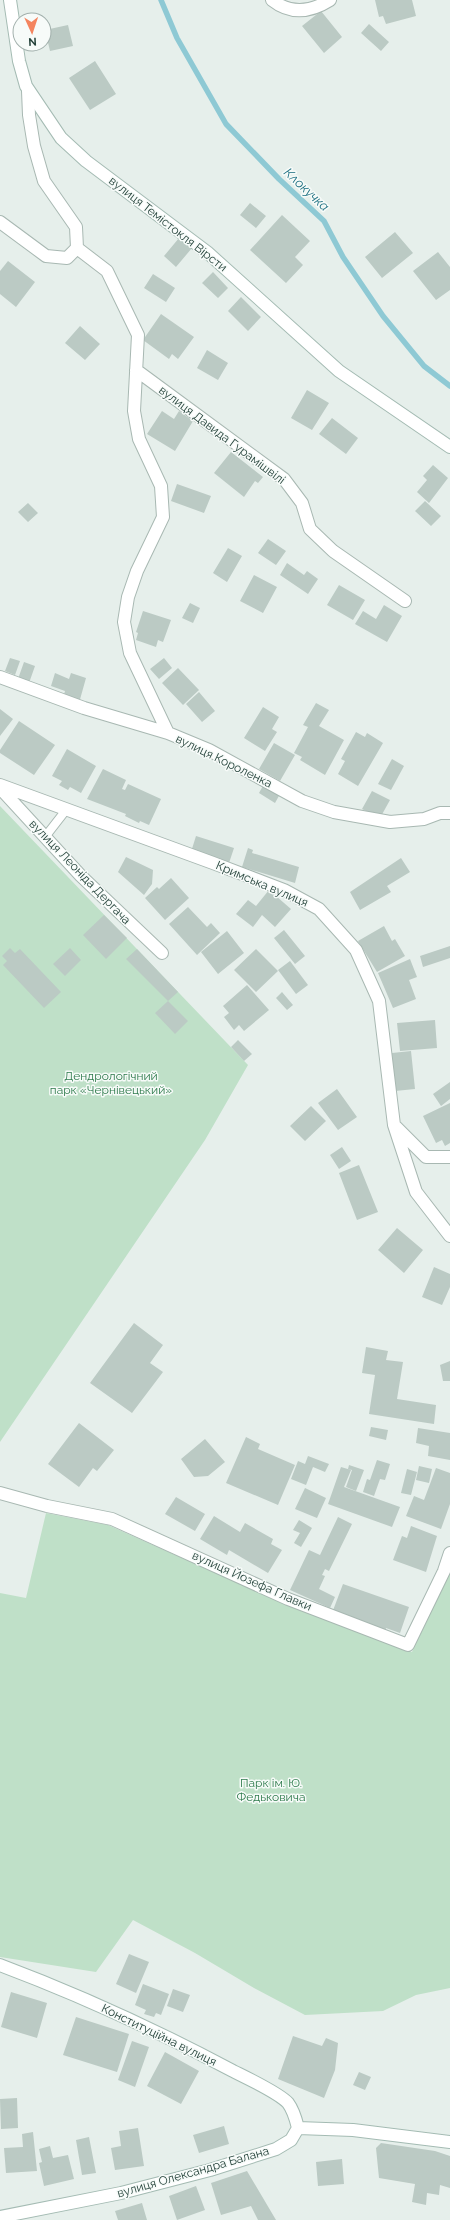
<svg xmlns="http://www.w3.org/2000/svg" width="450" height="2220" viewBox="0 0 450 2220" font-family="Raleway,sans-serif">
<rect width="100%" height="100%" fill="#e6efeb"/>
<path fill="#bfe0c8" d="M0,806L248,1065L205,1140L0,1442Z
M46,1513L108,1525L285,1604L412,1652L450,1572V1988L416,1995L383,2011L305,2015L254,1988L195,1953L133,1920L96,1972L0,1957V1593L26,1598Z"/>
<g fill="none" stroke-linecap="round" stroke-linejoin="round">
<path stroke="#8ec9d4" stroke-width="5.5" d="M161,0L177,38L226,124L279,179L324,221L343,257L383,316L424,366L450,386"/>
</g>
<path fill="#bbcac4" d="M375,0H412L416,16L386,24L383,16L379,17Z
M321,11L342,37L324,53L302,26Z
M369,24L389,42L381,51L361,33Z
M68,25L73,46L50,51L45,30Z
M95,61L116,94L90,110L69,78Z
M250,203L266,216L256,228L240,215Z
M282,215L310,241L295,257L303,265L286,283L250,250Z
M395,232L413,253L382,278L365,257Z
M179,238L192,248L176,267L164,256Z
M438,252L450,267V290L436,300L413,271Z
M8,261L35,282L16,307L0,294V271Z
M213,272L228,288L218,298L202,283Z
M153,274L175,288L166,302L144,288Z
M241,297L261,317L248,331L228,311Z
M161,314L194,337L178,359L172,354L169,359L143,340Z
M80,326L100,344L85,360L65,343Z
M207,350L228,363L218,380L197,368Z
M307,390L329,403L312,430L291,418Z
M162,411L174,419L179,411L193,421L175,451L147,434Z
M332,418L358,438L346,454L319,434Z
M231,452L263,477L258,483L255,481L244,497L214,473Z
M433,465L448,478L429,503L417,492L427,480L423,476Z
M177,484L211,496L204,513L171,501Z
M425,501L441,516L431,526L415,511Z
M28,503L38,513L28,522L18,512Z
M268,539L286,551L276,565L258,553Z
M228,548L242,556L227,582L213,573Z
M287,563L304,575L307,571L318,579L308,594L280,575Z
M254,575L277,587L263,613L240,601Z
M339,585L365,600L353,620L327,605Z
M190,603L200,608L193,623L182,618Z
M384,605L402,616L387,642L355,624L363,611L376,619Z
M143,611L171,620L163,642L158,640L156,647L136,640L138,633L136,632Z
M10,658L20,661L15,675L5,671Z
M164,658L172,668L159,679L150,669Z
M24,662L35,666L29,683L18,679Z
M178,668L199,690L183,705L162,683Z
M55,673L69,679L71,673L86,678L79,703L63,698L65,691L51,686Z
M199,692L215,711L202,722L186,704Z
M316,703L329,710L319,726L344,740L325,775L300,760L302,757L294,753L308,727L303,725Z
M263,707L279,717L272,729L277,732L265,751L244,738Z
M0,709L13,719L0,736Z
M19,721L55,745L34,775L0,753V750Z
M356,732L365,737L367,733L383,743L358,786L338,774L345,761L341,759Z
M274,743L295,755L280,781L259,769Z
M67,749L96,766L81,793L70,787L68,790L59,785L62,781L52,776Z
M392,759L404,766L391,790L378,784Z
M103,769L126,780L122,789L125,790L128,784L161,799L149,825L140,821L139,823L125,816L126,814L87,799Z
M264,784L280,794L275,803L259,793Z
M372,791L390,800L380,818L362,809Z
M196,836L234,848L229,863L191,852Z
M248,848L253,850L252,853L299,867L295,883L242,867Z
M126,857L153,870L152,884L144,895L118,872Z
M401,858L410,872L387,886L391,892L360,910L350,892Z
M171,878L189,898L165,920L145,898L157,887L159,889Z
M269,890L291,909L275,927L262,915L253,927L236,914L248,900L256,906Z
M188,907L207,927L211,923L220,933L197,955L169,924Z
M104,915L127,938L106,959L83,935Z
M384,926L392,941L395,939L405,956L377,972L358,941Z
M284,930L305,956L295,964L274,938Z
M227,931L244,953L218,974L201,952Z
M450,946V958L423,967L420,956Z
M10,948L15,953L20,949L61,992L44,1008L3,965L7,961L2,956Z
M70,948L81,960L65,976L53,964Z
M137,949L178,992L168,1001L188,1021L175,1034L155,1013L168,1001L126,959Z
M256,949L278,971L256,992L234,970Z
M410,959L417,977L409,980L416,999L393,1008L378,973Z
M290,961L308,985L296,994L278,970Z
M247,985L269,1010L244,1031L239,1025L234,1030L224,1017L229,1013L223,1006Z
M282,992L293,1005L287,1010L276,998Z
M435,1020L437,1048L400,1051L397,1023Z
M238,1040L252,1054L244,1061L231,1047Z
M411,1051L415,1089L395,1091L392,1053Z
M450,1082V1099L441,1106L433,1094Z
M337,1089L357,1117L338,1130L318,1103Z
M450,1103V1143L445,1146L442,1140L436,1143L423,1116Z
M311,1106L326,1121L305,1141L290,1126Z
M342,1147L351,1161L339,1169L330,1155Z
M359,1165L378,1212L357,1220L339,1173Z
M397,1228L423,1250L404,1273L378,1250Z
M434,1267L450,1274V1287L442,1305L422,1297Z
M134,1323L163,1345L150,1363L163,1372L132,1413L90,1383Z
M366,1347L388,1351L386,1360L403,1362L397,1399L436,1405L434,1424L369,1414L375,1375L362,1373Z
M450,1361V1381H443L440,1365Z
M79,1423L114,1450L97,1471L93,1468L79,1487L48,1464Z
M371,1427L388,1430L386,1440L369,1436Z
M418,1428L450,1433V1460L428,1456L429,1446L416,1443Z
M246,1437L260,1444L258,1449L295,1465L278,1505L226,1483Z
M205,1439L225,1462L208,1476L194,1477L181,1459Z
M308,1456L329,1464L325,1472L313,1467L306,1485L291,1479L298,1461L305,1464Z
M377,1460L390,1464L385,1480L380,1479L374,1496L363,1492L367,1479L370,1480Z
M349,1465L364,1470L356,1491L346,1487L352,1470L348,1469Z
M419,1466L432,1469L429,1483L416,1480Z
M341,1467L351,1470L344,1487L400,1507L392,1527L328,1504Z
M436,1468L450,1473V1504L441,1529L406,1516L414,1496L424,1500Z
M407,1469L417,1472L411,1495L401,1493Z
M305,1488L326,1498L317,1518L295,1509Z
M176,1497L205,1514L195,1531L165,1514Z
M214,1516L240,1532L245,1523L273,1539L271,1544L282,1550L268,1573L229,1550L227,1555L200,1539Z
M338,1517L352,1524L329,1571L325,1569L322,1575L325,1576L319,1589L335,1597L330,1608L290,1590L309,1550L320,1555Z
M299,1520L312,1528L301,1547L294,1543L300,1533L293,1530Z
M411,1526L437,1536L426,1572L393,1560L402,1536L407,1538Z
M343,1584L409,1607L400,1633L386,1628L385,1632L332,1613Z
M129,1954L149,1962L136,1993L116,1984Z
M143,1984L169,1994L161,2015L156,2013L154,2017L144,2014L146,2010L135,2005Z
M173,1989L190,1995L183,2012L167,2006Z
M11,1992L47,2003L37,2038L1,2027Z
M76,2017L129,2034L117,2072L63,2055Z
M293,2036L322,2046L326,2038L338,2043L335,2070L324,2098L278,2079Z
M132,2041L149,2047L135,2087L118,2080Z
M165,2052L199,2071L181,2104L147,2086Z
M359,2072L371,2077L365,2090L353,2085Z
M17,2098L18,2128L1,2129L0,2099Z
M224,2126L229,2144L199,2153L193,2135Z
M138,2128L144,2166L115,2170L111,2148L121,2146L119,2131Z
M33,2132L37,2171L6,2173L4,2148L23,2147L22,2134Z
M89,2137L96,2173L82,2175L76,2140Z
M381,2143L435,2151L450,2156V2188L440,2185L439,2195L427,2193L426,2205L412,2202L415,2184L379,2178L376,2148Z
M50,2146L53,2158L68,2155L74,2179L44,2186L39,2163L42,2162L39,2149Z
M342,2159L344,2184L318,2186L316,2162Z
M247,2171L276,2220H258L251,2206L221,2215L211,2183Z
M196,2186L205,2210L177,2220L169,2196Z
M142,2203L147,2220H118L115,2211Z"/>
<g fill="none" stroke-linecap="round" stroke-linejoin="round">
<defs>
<path id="lane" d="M45,837L66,810"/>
<path id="street" d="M272,0C291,15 311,12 330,0
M28,91L29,115L34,146L44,181L76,227L77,248
M0,222L46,256L67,258L77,248
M77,248L107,271L138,335L134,411L139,439L161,486L163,517L137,571L128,597L124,622L130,653L168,733
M136,370L284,479L302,503L310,529L333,551L405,601
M0,677L84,708L168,733L209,750L302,801L334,812L390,822L424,819L440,813H450
M0,785L213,863L284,890L319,909L356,950L379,1001L394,1125L416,1192L450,1236
M0,788L81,876L162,953
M396,1127L426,1157H450
M0,1493L47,1506L112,1519L288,1599L408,1645L444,1571L450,1553"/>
<path id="secondary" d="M10,0L19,61L26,86L61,138L86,161L207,252L339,371L450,447
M0,1965C80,1995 158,2031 233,2071C247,2078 279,2093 288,2103C294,2111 296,2120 298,2128
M298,2128L353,2130L450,2142
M0,2217L121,2193L210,2170L276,2149L291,2140L298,2128"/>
</defs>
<use href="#lane" stroke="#a8b8b2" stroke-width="10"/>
<use href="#street" stroke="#a8b8b2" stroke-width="14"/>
<use href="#secondary" stroke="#a4bbb3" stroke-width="14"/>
<use href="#lane" stroke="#fff" stroke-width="8"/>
<use href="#street" stroke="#fff" stroke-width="12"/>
<use href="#secondary" stroke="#fff" stroke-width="12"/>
</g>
<g text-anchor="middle" stroke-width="3" stroke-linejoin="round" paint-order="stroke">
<g font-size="12" fill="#24423a" stroke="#f7fbf9">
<text transform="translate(168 224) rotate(38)" y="4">вулиця Темістокля Вірсти</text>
<text transform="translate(222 435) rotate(37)" y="4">вулиця Давида Гурамішвілі</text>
<text transform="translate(224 761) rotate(26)" y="4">вулиця Короленка</text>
<text transform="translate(80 872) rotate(46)" y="4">вулиця Леоніда Дергача</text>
<text transform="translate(262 884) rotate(23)" y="4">Кримська вулиця</text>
<text transform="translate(252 1581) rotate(24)" y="4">вулиця Йозефа Главки</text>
<text transform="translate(159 2035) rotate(26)" y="4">Конституційна вулиця</text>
<text transform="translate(193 2172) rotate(-16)" y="4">вулиця Олександра Балана</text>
</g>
<g font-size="12" fill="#2d7a4b" stroke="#f7fbf9">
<text x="111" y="1080">Дендрологічний<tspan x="111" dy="14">парк «Чернівецький»</tspan></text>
<text x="271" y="1787">Парк ім. Ю.<tspan x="271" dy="14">Федьковича</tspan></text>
</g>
<g font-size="13" font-style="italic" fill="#1c6f80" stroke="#f7fbf9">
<text transform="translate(307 189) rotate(43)" y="5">Клокучка</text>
</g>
</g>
<g transform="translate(32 32) rotate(177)"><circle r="19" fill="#f7fbf9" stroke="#a3b1ad"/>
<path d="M0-3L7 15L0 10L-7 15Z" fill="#f4845f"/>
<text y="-6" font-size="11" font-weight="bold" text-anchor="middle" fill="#24423a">N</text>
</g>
</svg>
